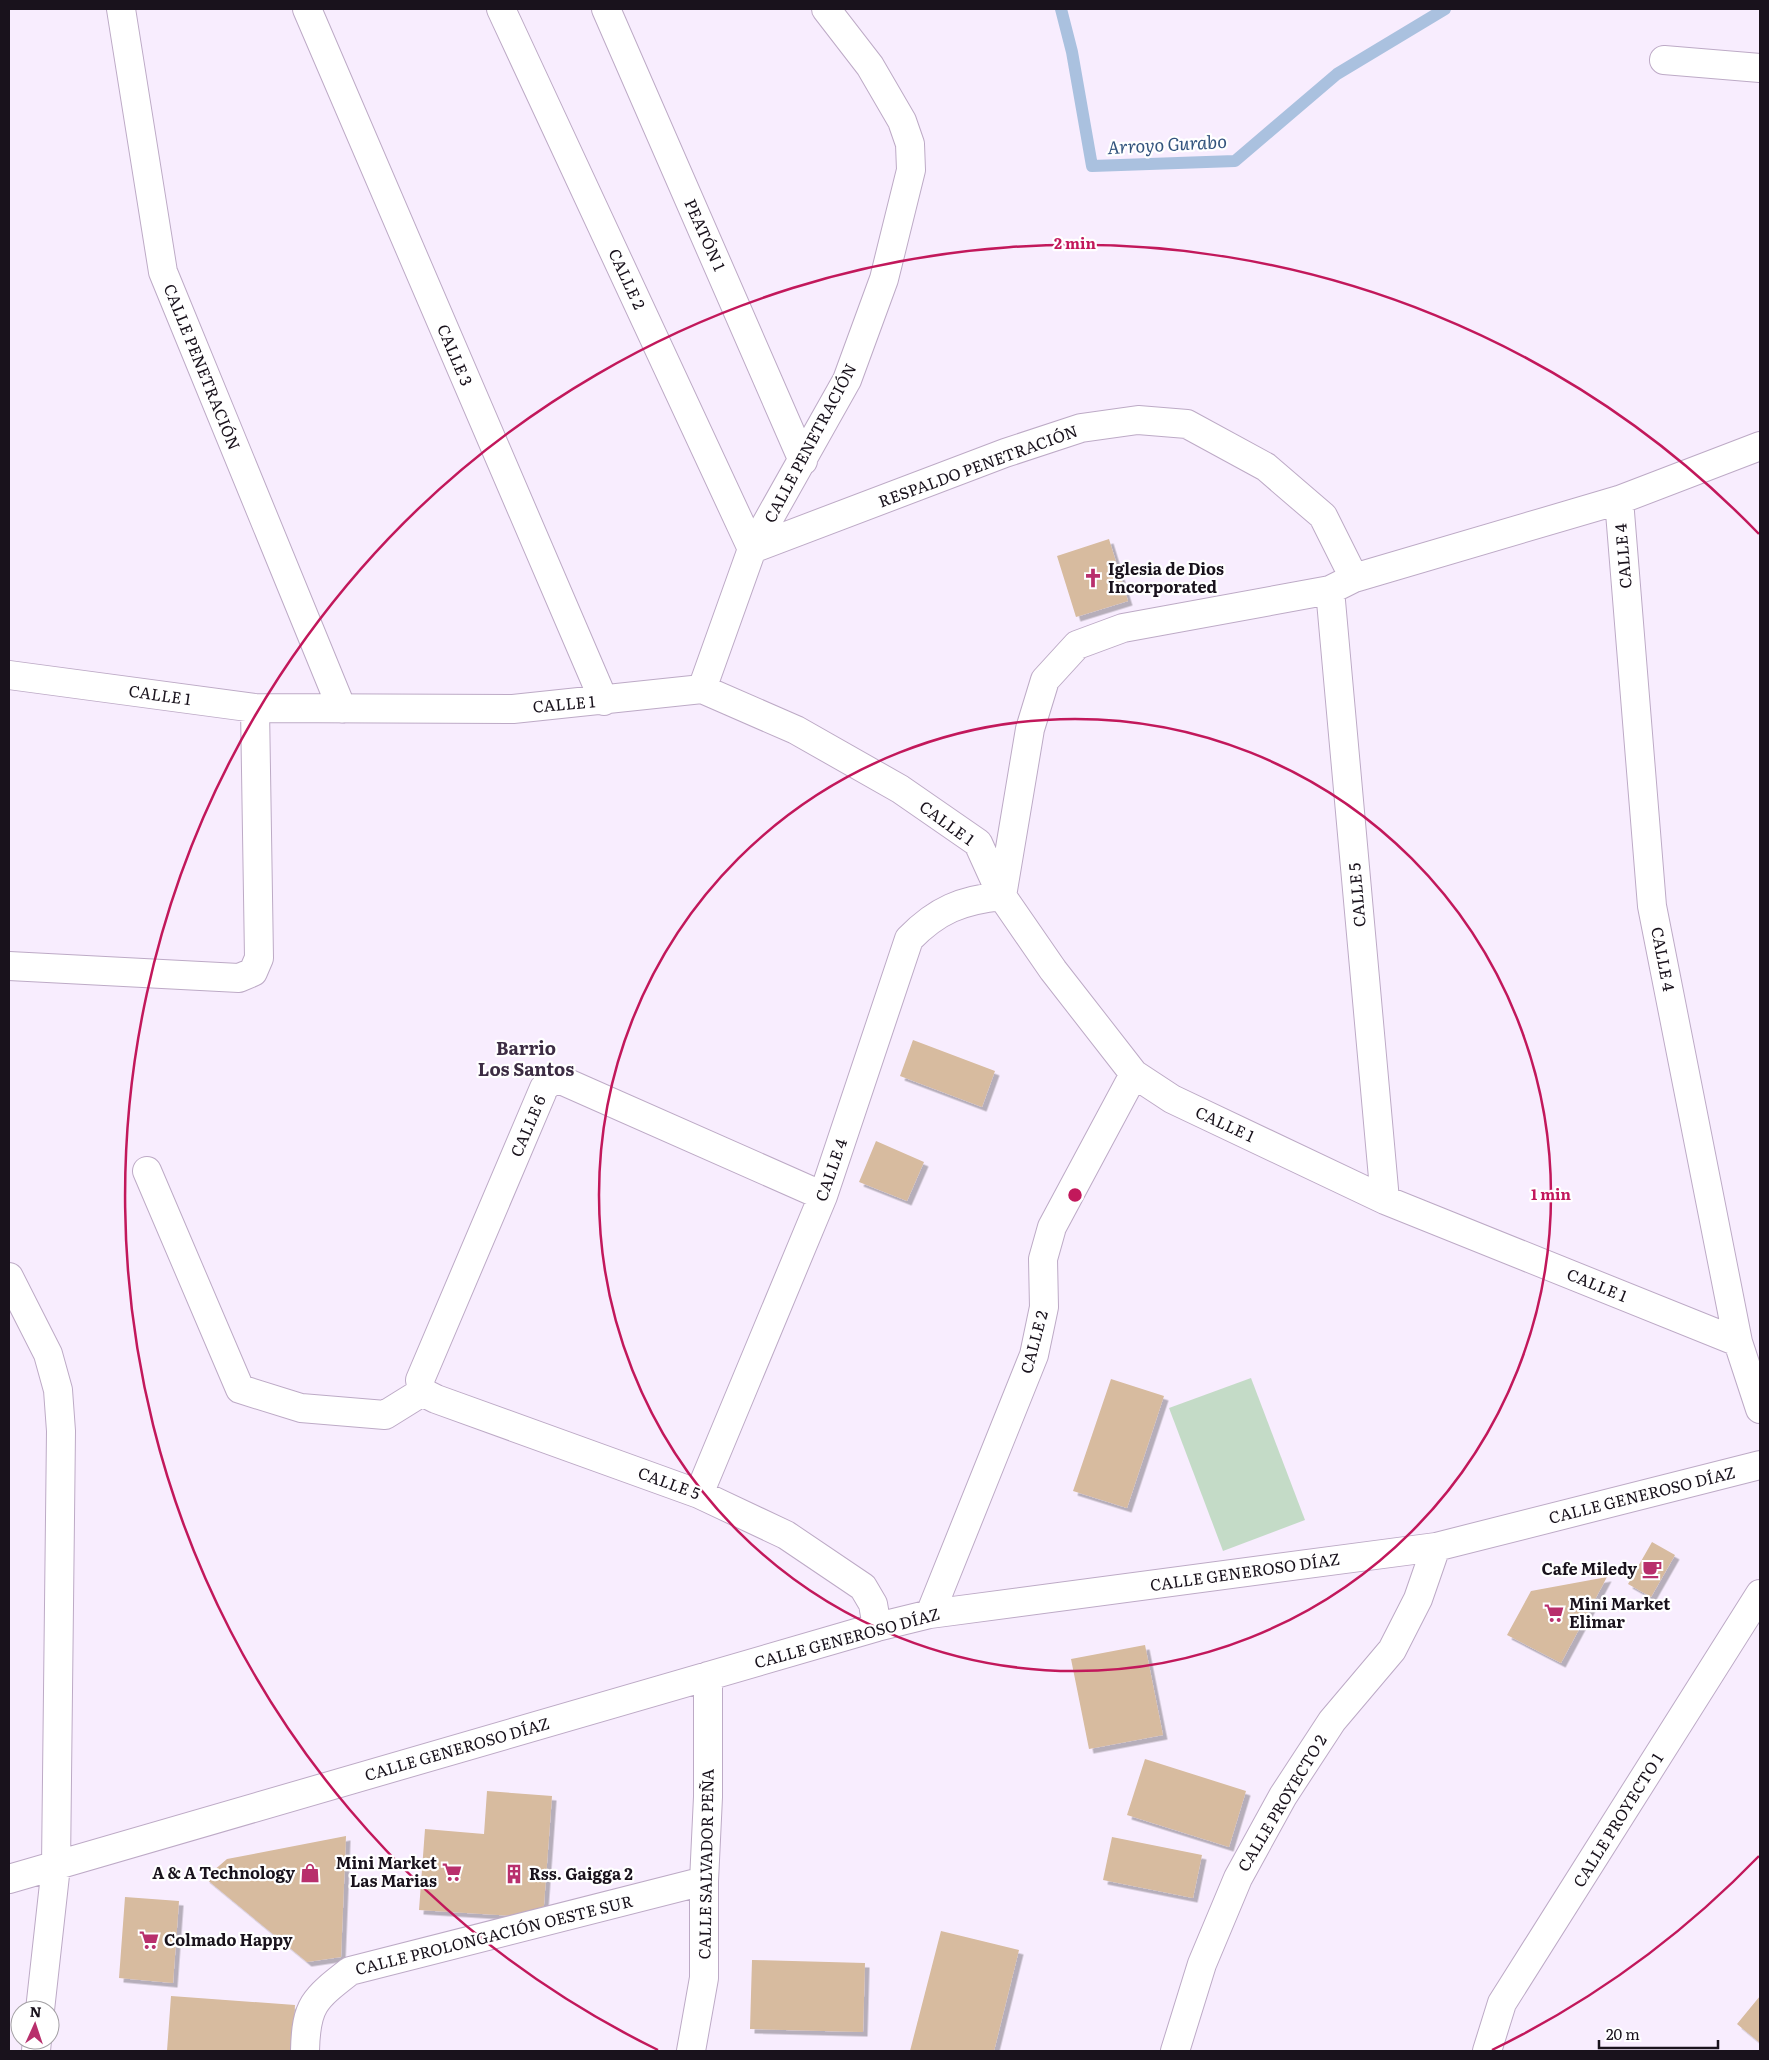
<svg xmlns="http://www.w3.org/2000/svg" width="1769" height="2060" viewBox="0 0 1769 2060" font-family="Literata,serif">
<defs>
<filter id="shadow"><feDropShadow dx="4.5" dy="4.5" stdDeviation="0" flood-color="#0004"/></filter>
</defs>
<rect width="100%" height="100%" fill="#f8edfe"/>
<path fill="#c4dbc7" d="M1251,1378L1305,1520L1223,1551L1169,1408Z"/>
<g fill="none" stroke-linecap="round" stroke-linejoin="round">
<path stroke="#aac1df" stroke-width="12" d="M1061,9L1072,52L1092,166L1235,161L1337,74L1445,9"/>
</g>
<path fill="#d7bb9f" filter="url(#shadow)" d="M1109,539L1128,601L1076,617L1057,556Z
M913,1040L995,1071L982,1107L900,1076Z
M876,1141L924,1162L907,1201L859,1182Z
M1111,1379L1164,1396L1127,1508L1073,1491Z
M1652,1542L1675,1555L1651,1597L1628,1584Z
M1607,1577L1561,1663L1507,1635L1531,1591Z
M1145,1645L1163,1735L1089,1749L1071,1659Z
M1145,1759L1246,1791L1229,1847L1127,1815Z
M487,1791L552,1796L543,1918L419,1910L425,1829L484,1834Z
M346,1836L341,1957L307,1962L205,1878L227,1859Z
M1112,1837L1202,1855L1193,1898L1103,1880Z
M125,1897L179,1901L173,1983L119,1978Z
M941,1931L1019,1950L994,2051H910Z
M752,1960L865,1963L863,2032L750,2029Z
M171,1996L295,2005L292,2051H167Z
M1760,1996V2043L1737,2024Z"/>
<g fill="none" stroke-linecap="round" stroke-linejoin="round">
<defs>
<path id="street" d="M121,9L163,272L342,709
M307,9L604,701
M501,9L752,549L1005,453L1081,428L1138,420L1187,424L1266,467L1323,516L1354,578
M606,9L803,461
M1664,60L1760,68
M1619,500L1652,906L1738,1342L1760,1409
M1330,590L1385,1200
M9,675L255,708L513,709L702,689L796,730L900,789L978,843L1002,896L1053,970L1134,1074L1172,1099L1385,1200L1738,1342
M702,689L752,549L847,380L884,279L911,170L910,144L902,121L870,66L826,9
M1002,896L1030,729L1045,680L1077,645L1123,628L1330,590L1354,578L1619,500L1760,446
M9,966L239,978L253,972L259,958L255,708
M147,1171L240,1389L301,1408L385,1415L422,1392
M9,1277L48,1354L58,1390L61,1431L56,1866L40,2010
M422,1392L420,1380L544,1088L551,1081H563L823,1196
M422,1392L436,1399L699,1494L786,1535L863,1587L873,1604L877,1627
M699,1494L823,1196L909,939C937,910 962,900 1002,896
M930,1614L1034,1355L1044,1307L1043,1259L1052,1227L1134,1074
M9,1879L877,1627L930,1614L1436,1547L1760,1465
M36,2051L37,2040
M305,2051C306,2005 314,1999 350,1971L704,1881
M691,2051L704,1978V1881L708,1797V1676
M1175,2051L1202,1964L1238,1878L1283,1796L1332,1721L1392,1650L1418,1599L1436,1547
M1487,2051L1502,2003L1760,1594"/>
</defs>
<use href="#street" stroke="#bdaac6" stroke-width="30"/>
<use href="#street" stroke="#fff" stroke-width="28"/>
</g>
<g fill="none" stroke="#c2185b" stroke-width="2.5">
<circle cx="1075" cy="1195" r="476"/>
<path d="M1759 1856A951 951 0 0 1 1492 2050M658 2050A951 951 0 1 1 1759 534"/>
</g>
<defs>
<symbol id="church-bare" viewBox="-9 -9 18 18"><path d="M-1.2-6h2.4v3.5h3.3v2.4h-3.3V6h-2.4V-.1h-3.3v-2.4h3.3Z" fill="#b82f6c" stroke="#fff" stroke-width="2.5" paint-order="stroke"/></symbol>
<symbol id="cafe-bare" viewBox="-9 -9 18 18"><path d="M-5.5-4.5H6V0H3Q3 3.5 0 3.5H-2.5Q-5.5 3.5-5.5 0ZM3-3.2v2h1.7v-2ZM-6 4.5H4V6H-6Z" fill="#b82f6c" stroke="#fff" stroke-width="2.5" paint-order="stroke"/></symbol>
<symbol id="supermarket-bare" viewBox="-9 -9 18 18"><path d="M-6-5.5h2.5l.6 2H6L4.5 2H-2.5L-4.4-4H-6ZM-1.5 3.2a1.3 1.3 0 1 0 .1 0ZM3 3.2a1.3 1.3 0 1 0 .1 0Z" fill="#b82f6c" stroke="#fff" stroke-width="2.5" paint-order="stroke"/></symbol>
<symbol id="shop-bare" viewBox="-9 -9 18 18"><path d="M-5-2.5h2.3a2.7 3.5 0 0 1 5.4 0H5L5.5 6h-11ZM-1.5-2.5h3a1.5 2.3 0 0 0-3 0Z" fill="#b82f6c" stroke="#fff" stroke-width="2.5" paint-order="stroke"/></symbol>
<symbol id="building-bare" viewBox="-9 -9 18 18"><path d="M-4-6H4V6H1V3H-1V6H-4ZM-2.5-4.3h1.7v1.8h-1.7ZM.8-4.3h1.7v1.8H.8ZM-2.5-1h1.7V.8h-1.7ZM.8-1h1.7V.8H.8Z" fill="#b82f6c" stroke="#fff" stroke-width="2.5" paint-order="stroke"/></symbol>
</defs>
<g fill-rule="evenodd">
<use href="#church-bare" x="1079" y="564" width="28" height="28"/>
<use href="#cafe-bare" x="1638" y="1555" width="28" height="28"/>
<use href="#supermarket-bare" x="1540" y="1599" width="28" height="28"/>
<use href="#supermarket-bare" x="438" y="1858" width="28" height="28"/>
<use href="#shop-bare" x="296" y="1859" width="28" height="28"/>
<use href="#building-bare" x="500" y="1860" width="28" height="28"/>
<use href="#supermarket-bare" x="135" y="1926" width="28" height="28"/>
</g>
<g text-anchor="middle" stroke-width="4.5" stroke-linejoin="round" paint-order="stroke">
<g font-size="16" fill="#19121c" stroke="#fff">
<text transform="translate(705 235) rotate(66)" y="6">PEATÓN 1</text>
<text transform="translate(627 279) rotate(65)" y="6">CALLE 2</text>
<text transform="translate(455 355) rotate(67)" y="6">CALLE 3</text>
<text transform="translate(202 367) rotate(68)" y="6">CALLE PENETRACIÓN</text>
<text transform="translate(810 443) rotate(-62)" y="6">CALLE PENETRACIÓN</text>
<text transform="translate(978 466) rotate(-20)" y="6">RESPALDO PENETRACIÓN</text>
<text transform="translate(1623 556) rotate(-95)" y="6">CALLE 4</text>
<text transform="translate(160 695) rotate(8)" y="6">CALLE 1</text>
<text transform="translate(564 704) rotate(-5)" y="6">CALLE 1</text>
<text transform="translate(947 823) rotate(36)" y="6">CALLE 1</text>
<text transform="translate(1357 895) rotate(-95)" y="6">CALLE 5</text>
<text transform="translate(1663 959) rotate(79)" y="6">CALLE 4</text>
<text transform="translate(1225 1124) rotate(25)" y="6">CALLE 1</text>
<text transform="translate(528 1126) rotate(-67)" y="6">CALLE 6</text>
<text transform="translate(831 1170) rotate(-71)" y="6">CALLE 4</text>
<text transform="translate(1597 1285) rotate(22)" y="6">CALLE 1</text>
<text transform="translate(1034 1342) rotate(-75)" y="6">CALLE 2</text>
<text transform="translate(669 1483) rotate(20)" y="6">CALLE 5</text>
<text transform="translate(1642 1495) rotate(-14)" y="6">CALLE GENEROSO DÍAZ</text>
<text transform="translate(1245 1572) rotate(-8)" y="6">CALLE GENEROSO DÍAZ</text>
<text transform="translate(847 1638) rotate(-15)" y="6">CALLE GENEROSO DÍAZ</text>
<text transform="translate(457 1749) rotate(-16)" y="6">CALLE GENEROSO DÍAZ</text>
<text transform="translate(1282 1803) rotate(-59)" y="6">CALLE PROYECTO 2</text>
<text transform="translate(1618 1820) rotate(-58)" y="6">CALLE PROYECTO 1</text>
<text transform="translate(706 1864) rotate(-89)" y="6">CALLE SALVADOR PEÑA</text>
<text transform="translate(494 1935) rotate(-14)" y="6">CALLE PROLONGACIÓN OESTE SUR</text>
</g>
<g font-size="16" font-weight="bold" fill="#19121c" stroke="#fff" text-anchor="start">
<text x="1108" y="575">Iglesia de Dios<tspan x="1108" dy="18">Incorporated</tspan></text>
<text x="1637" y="1575" text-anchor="end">Cafe Miledy</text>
<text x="1569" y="1610">Mini Market<tspan x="1569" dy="18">Elimar</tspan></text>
<text x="437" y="1869" text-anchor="end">Mini Market<tspan x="437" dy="18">Las Marias</tspan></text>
<text x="295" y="1879" text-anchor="end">A &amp; A Technology</text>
<text x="529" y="1880">Rss. Gaigga 2</text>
<text x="164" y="1946">Colmado Happy</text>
</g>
<g font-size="18" font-style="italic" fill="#33547e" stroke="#fff">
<text transform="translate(1167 145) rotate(-3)" y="6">Arroyo Gurabo</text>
</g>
<g font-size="18" font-weight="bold" fill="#3c2c43" stroke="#fff">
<text x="526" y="1055">Barrio<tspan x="526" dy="21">Los Santos</tspan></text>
</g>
</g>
<circle cx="1075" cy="1195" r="8" fill="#c2185b" stroke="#fff" stroke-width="2.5"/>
<g font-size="15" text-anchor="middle" font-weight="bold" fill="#c2185b" stroke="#fff" stroke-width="4.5" stroke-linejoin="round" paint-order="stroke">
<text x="1075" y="249">2 min</text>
<text x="1551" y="1200">1 min</text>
</g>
<rect width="1769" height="2060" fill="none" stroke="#19121c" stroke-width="20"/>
<g transform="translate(35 2025) rotate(3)"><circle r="24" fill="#ffffff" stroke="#a3a0a4"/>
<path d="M0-4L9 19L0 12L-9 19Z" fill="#b82f6c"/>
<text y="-8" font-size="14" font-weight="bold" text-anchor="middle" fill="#19121c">N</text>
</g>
<path d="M1599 2040v8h119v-8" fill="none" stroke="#19121c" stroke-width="2.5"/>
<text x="1606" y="2040" font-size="15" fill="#19121c" stroke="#ffffff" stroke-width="4" paint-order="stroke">20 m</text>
</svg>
